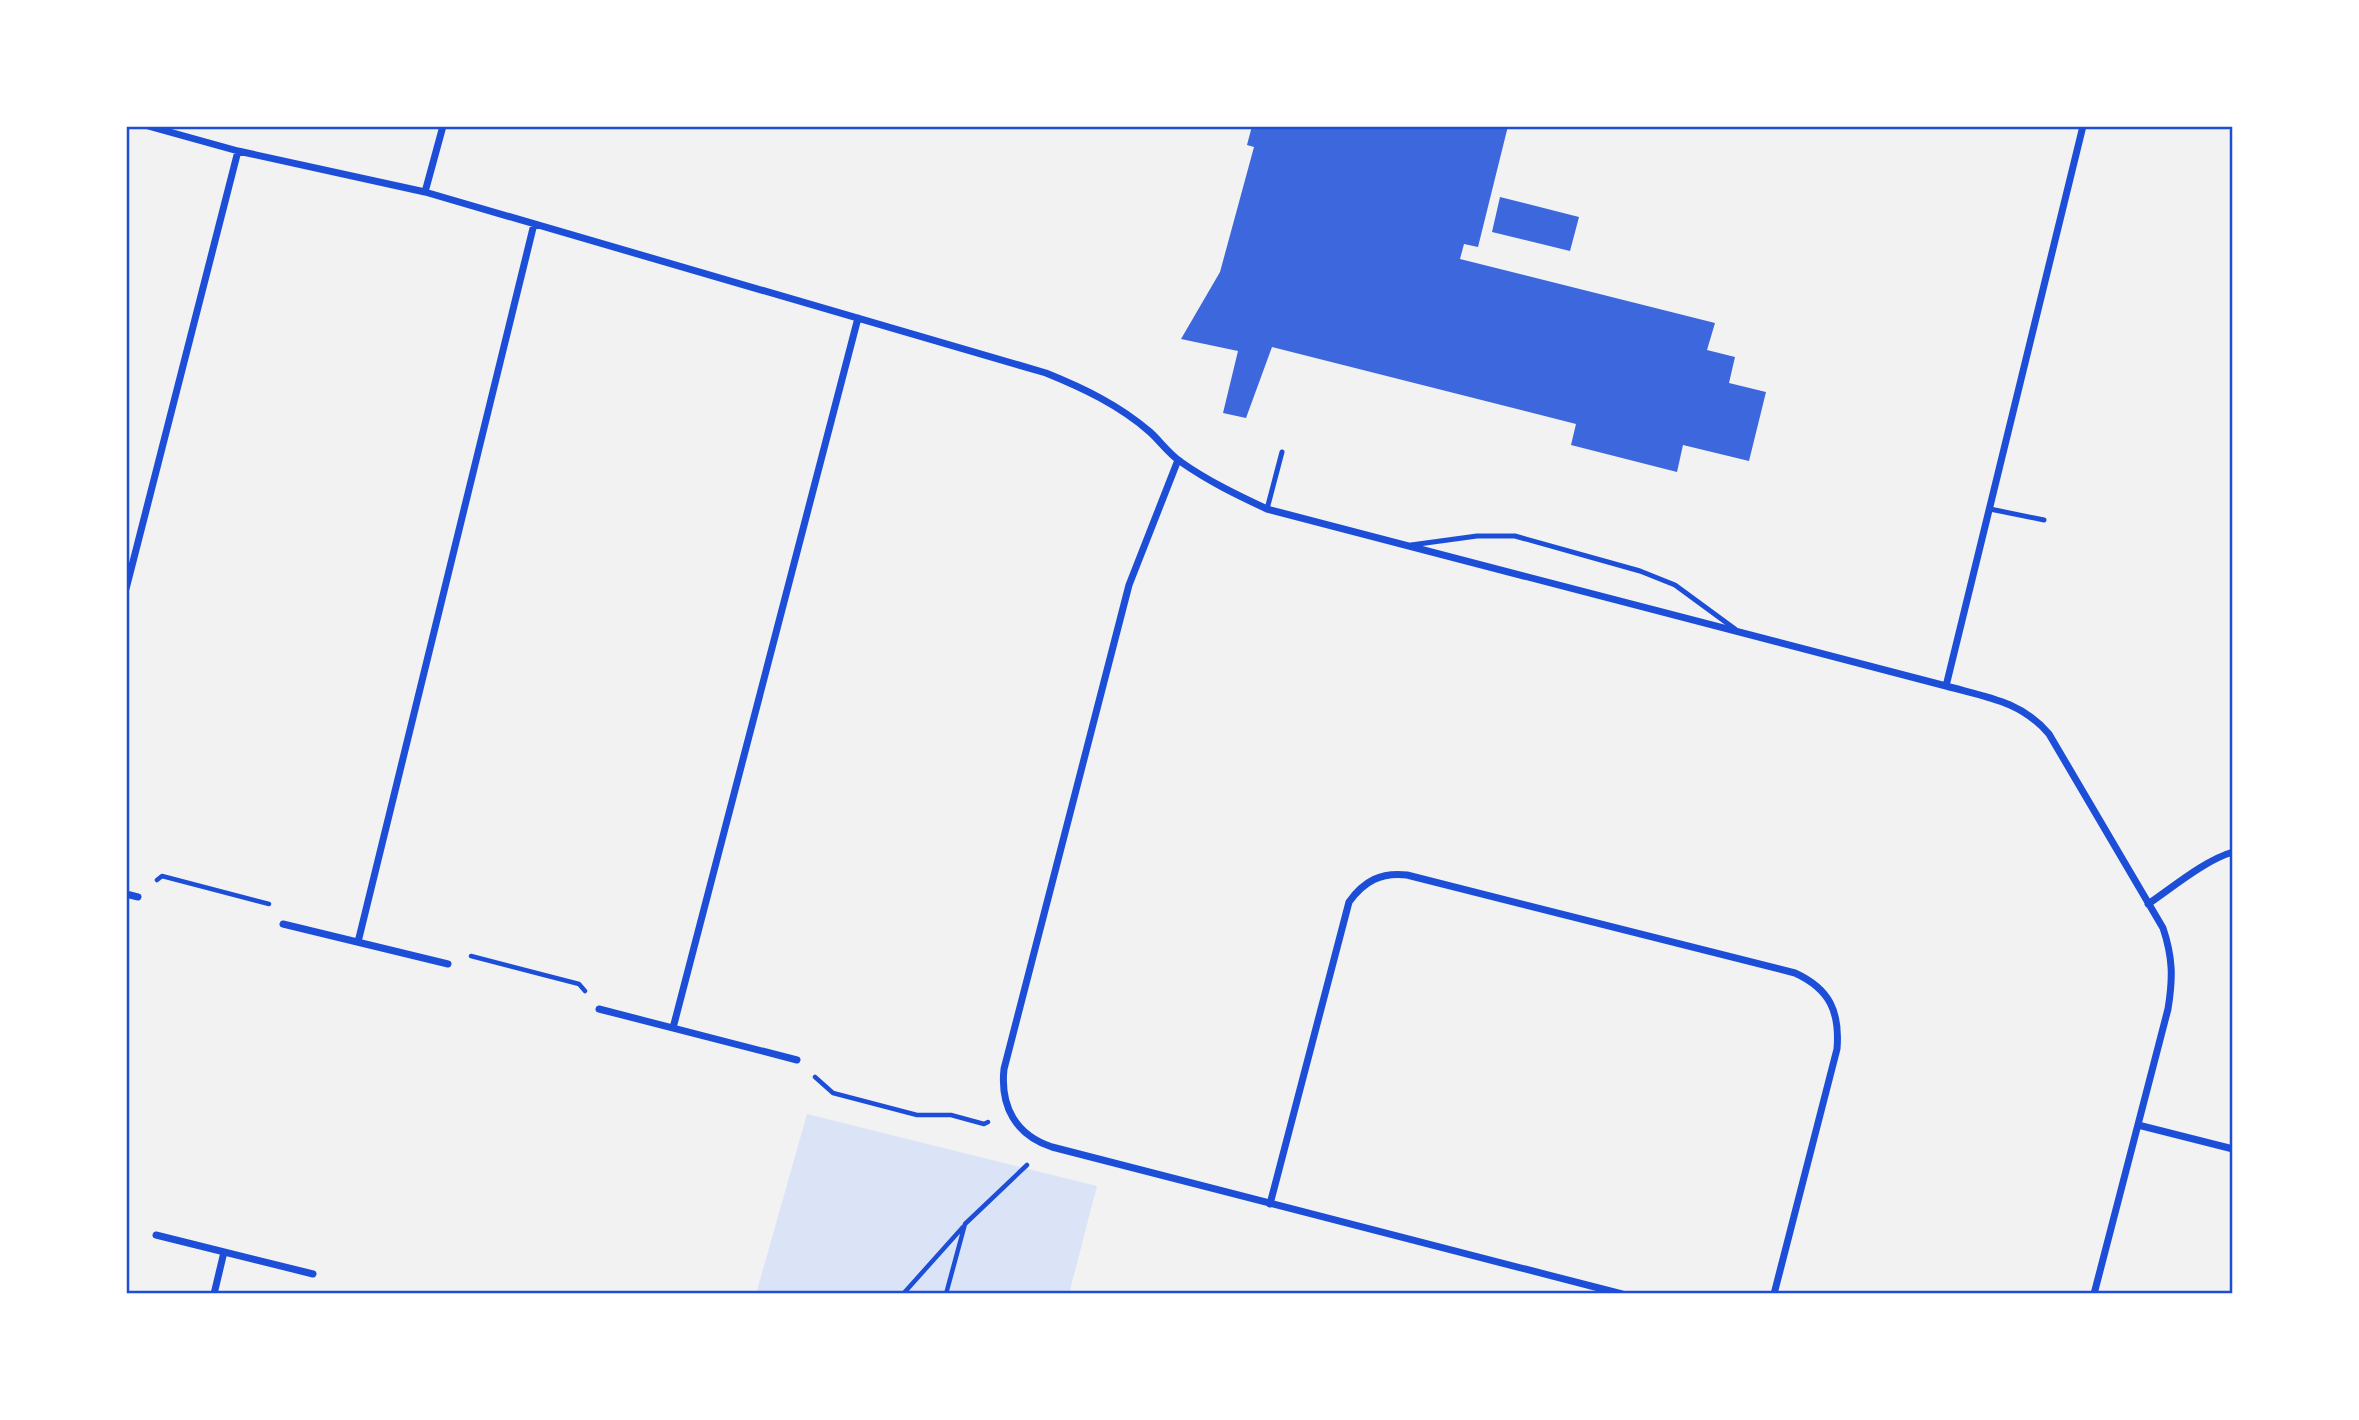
<svg xmlns="http://www.w3.org/2000/svg" width="2359" height="1420" viewBox="0 0 2359 1420" font-family="Figtree,sans-serif">
<rect width="100%" height="100%" fill="#f2f2f2"/>
<path fill="#dbe4f7" d="M807,1114L1097,1186L1069,1294H756Z"/>
<path fill="#3d67dc" d="M1252,126H1508L1478,247L1464,244L1460,259L1715,323L1707,350L1735,357L1729,383L1766,392L1749,461L1683,445L1677,472L1571,445L1576,424L1272,347L1246,418L1223,413L1238,351L1181,339L1220,272L1254,147L1247,145Z
M1500,197L1579,217L1570,251L1492,232Z"/>
<g fill="none" stroke-linecap="round" stroke-linejoin="round">
<path stroke="#1d4ed8" stroke-width="4.5" d="M157,880L162,876L269,904
M471,956L579,984L585,991
M815,1077L833,1093L917,1115H951L984,1124L988,1122
M903,1294L963,1227
M946,1294L965,1224L1027,1165"/>
<path stroke="#1d4ed8" stroke-width="5" d="M1267,509L1282,452
M1990,509L2044,520
M1411,545L1477,536H1515L1640,571L1675,585L1735,629"/>
<path stroke="#1d4ed8" stroke-width="7" d="M148,126L238,151L425,192L1046,373C1083,388 1119,405 1150,432C1160,441 1169,454 1181,462C1208,481 1237,495 1267,509L1946,686C1986,697 2021,701 2049,734L2163,928C2173,958 2173,978 2168,1009L2094,1294
M425,192L443,126
M1178,460L1129,585L1004,1069C1000,1107 1016,1135 1052,1147L1622,1294
M126,589L238,151
M1946,686L2083,126
M126,894L138,897
M2148,904C2173,887 2205,860 2233,852
M283,924L448,964
M358,942L534,224
M599,1009L797,1060
M673,1028L858,318
M2138,1125L2233,1149
M1270,1204L1349,902C1364,881 1381,872 1407,875L1795,973C1830,989 1840,1012 1837,1049L1774,1294
M156,1235L313,1274
M214,1294L224,1252"/>
</g>
<rect width="2359" height="1420" fill="none" stroke="#ffffff" stroke-width="256"/>
<rect x="128" y="128" width="2103" height="1164" fill="none" stroke="#1d4ed8" stroke-width="2.5"/>
</svg>
